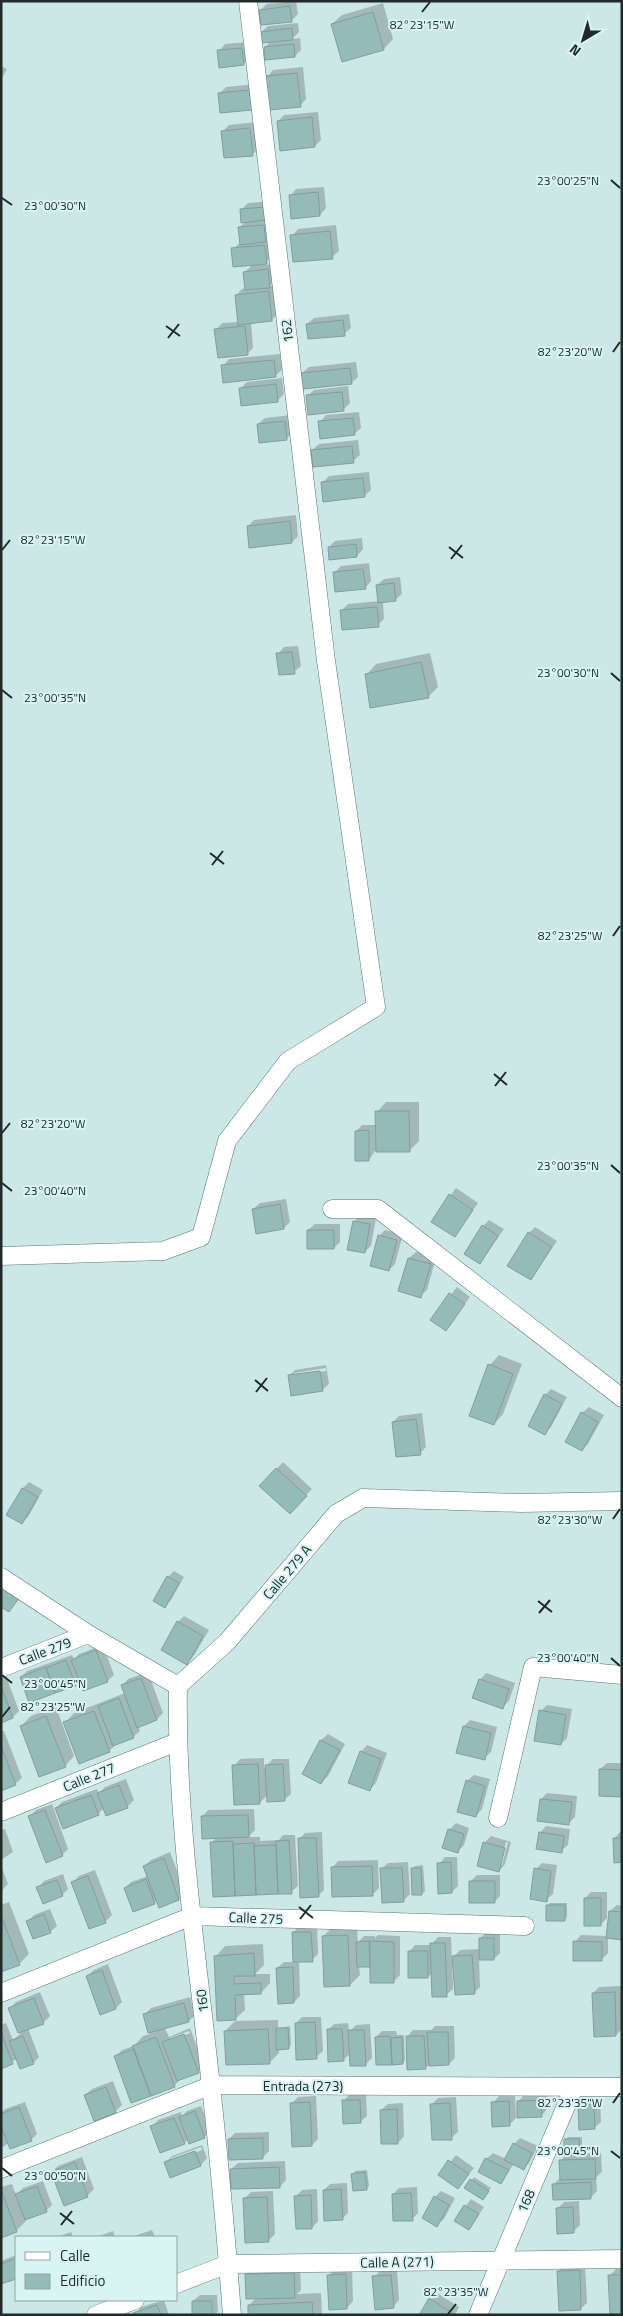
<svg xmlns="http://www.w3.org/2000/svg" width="623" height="2316" viewBox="0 0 623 2316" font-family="'Titillium Web',sans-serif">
<rect width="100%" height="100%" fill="#cbe8e6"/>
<path fill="#0003" fill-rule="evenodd" d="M296,1L298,14L291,21L260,10L267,4Z
M383,3L393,39L384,49L332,24L342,15Z
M298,23L299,32L292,39L300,38L301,50L295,56L265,47L272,40L261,32L268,26Z
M248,42L250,58L243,64L219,51L225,44Z
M1,66L7,69L1,80Z
M303,67L306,99L300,106L267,77L273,70Z
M256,84L258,102L251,109L219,94L226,87Z
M318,112L321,140L315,146L278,121L284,115Z
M256,122L259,148L253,154L223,131L229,125Z
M324,187L326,208L320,215L290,196L296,189Z
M272,201L271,235L266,240L271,239L272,256L264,265L274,264L276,280L270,286H275L278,313L272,320L251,322L253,348L247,354L216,330L222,323L239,322L236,295L242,289L246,288L245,272L253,264L233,249L241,242L239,228L246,221L241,210L248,203Z
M336,225L339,251L332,257L292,236L298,229Z
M349,314L351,328L344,334L307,324L314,318Z
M280,354L282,370L275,376L223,366L229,359Z
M356,362L358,377L351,383L302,373L309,367Z
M282,378L284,394L277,401L240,389L247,382Z
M348,386L350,403L343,410L307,396L314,390Z
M359,412L361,428L354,434L320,422L326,415Z
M291,415L293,433L286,439L258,424L265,418Z
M358,440L360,455L353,461L312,450L319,444Z
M369,472L371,490L364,496L322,483L329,476Z
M296,515L298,536L292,542L248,526L254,520Z
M362,538L363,549L357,556L329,547L335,541Z
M369,563L371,581L365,588L335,572L341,566Z
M400,577L402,594L395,600L383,601L384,619L378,625L341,611L348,604L379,601L377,585L384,579Z
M298,646L301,666L294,672L278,654L284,647Z
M430,653L438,687L428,697L367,674L376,664Z
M386,1102H419V1141L410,1150L375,1151L369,1160L356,1131L362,1125H377V1112Z
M456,1188L478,1203L455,1236L432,1221Z
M286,1199L290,1222L284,1228L253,1209L260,1203Z
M360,1215L376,1218L371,1246L364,1252L354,1222Z
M489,1220L504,1229L480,1263L483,1226Z
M315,1224H340V1242L334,1248L308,1230Z
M535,1227L557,1241L531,1279L529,1233Z
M385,1230L403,1234L395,1264L389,1270L379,1236Z
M416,1252L436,1258L427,1290L420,1296L400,1290L409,1258Z
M457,1287L470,1297L446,1329L432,1319Z
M499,1355L522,1364L503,1414L494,1424L490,1365Z
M326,1365L329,1384L322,1390L289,1376L295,1370ZM326,1368V1371L294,1376V1373Z
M551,1389L567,1397L551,1427L545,1433V1395Z
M589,1407L604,1415L588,1444L582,1450V1413Z
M422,1413L426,1447L420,1453L393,1422L399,1416Z
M283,1462L312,1489L296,1506L261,1486Z
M29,1482L43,1490L28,1517L21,1523L8,1515L23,1488Z
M174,1571L184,1577L171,1600L165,1606L168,1577Z
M184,1616L209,1630L193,1657L187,1663L178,1622Z
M103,1645L114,1675L107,1681L80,1679L75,1685L21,1677L27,1671L72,1655L74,1659L79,1654Z
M148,1672L163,1713L157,1719L138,1726L140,1731L133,1737L118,1743L109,1751L65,1723L74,1713L125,1693L122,1686L128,1679Z
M486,1673L515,1683L509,1701L503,1707L480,1680Z
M6,1676L19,1711L13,1717L1,1722V1677Z
M547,1705L572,1709L567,1738L561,1744L541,1711Z
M56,1707L74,1756L65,1766L21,1726L31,1716Z
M470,1720L497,1727L491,1752L484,1758L464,1726Z
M1,1731H4L22,1778L15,1784L1,1789Z
M328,1734L345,1744L328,1776L321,1783L304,1773L321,1740Z
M367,1745L387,1753L376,1783L369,1790L361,1752Z
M264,1758V1768L273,1759H289L291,1794L284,1800L268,1795L259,1803L234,1766L240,1759Z
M607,1763H622V1795L600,1769Z
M474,1775L490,1779L482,1809L476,1816L467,1781Z
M126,1779L134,1800L127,1807L106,1814L104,1808L98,1814L56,1808L62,1802L97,1789L99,1793L105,1787Z
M547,1793L577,1796L575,1817L569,1823L541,1799Z
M52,1804L68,1849L62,1855L29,1817L36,1810Z
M254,1809L255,1830L248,1837H260V1841L279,1840L283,1835H295L298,1886L291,1892L214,1895L212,1842L217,1837L202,1817L208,1810Z
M456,1823L469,1828L464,1845L457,1852L449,1830Z
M546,1826L570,1829L568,1845L561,1851L540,1833Z
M5,1829L13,1852L1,1860V1830Z
M322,1832L324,1890L318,1896L299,1839L305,1833Z
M620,1832H622V1861L614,1839Z
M491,1836L511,1842L505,1864L499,1871L484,1843ZM506,1842H508L502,1865H500Z
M170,1852L185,1892L179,1899L160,1906L157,1900L154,1903L125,1888L131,1882L148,1876L144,1866L151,1860Z
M445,1857H457L458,1886L452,1892L439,1864Z
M378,1860L379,1888L372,1895L332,1868L338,1861Z
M408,1862L410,1894L403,1901L381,1869L388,1863Z
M542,1863L557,1865L553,1894L546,1900L536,1869Z
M1,1865L8,1884L1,1891Z
M423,1865L425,1891L422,1894L412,1869L415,1866Z
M95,1870L112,1915L105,1922L73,1882L79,1876Z
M63,1874L68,1889L62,1895L38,1888L44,1881Z
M477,1875H500V1896L494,1902L471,1881Z
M591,1892H607V1918L601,1924L585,1898Z
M9,1902L29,1954L19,1964L1,1971V1905Z
M550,1903H567V1917L564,1920L548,1905Z
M617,1905L622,1906V1939L608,1937V1953L601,1960L575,1942L581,1935L607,1936L610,1911Z
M50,1909L57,1926L50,1932L28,1921L34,1915Z
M299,1926H317L318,1954L312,1960L299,1961L300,1996L294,2002L277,1968L284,1962H294L293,1933Z
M357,1926L358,1942L364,1936H375V1938L378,1935L400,1936V1975L393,1982L372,1966H359L360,1975L350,1985L323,1936L333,1927Z
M487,1932H500V1953L494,1959H479L480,1987L474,1993L454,1956L460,1950L480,1949V1938Z
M438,1937H451L453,1989L446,1995L432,1973L428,1977L409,1952L415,1945H431Z
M263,1944L264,1965L255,1974H270V1983L261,1993H244L245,2010L235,2019L216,1956L225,1946Z
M108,1964L122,2002L116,2008L87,1976L94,1970Z
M621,1986L622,2029L616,2035L593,1993L599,1987Z
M40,1992L50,2016L43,2023L28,2028L39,2057L33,2063L17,2059L1,2067V2025L6,2023L13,2040L20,2034L10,2008L16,2002Z
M190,1997L195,2015L189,2021L165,2028L169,2037L190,2028L204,2066L198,2072L182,2078L174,2086L115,2057L122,2050L134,2046L143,2036L150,2034L145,2014L151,2008ZM189,2031L190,2033L170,2041V2038Z
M302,2017H321L323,2051L316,2057L296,2023Z
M278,2020V2028L290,2026L291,2045L288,2048L279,2049V2053L269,2063L225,2031L235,2021Z
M348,2023L349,2032L356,2025L370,2024L372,2058L365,2065L351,2053L343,2060L328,2030L334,2024Z
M435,2026H454L455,2058L449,2064L429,2065L425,2068L407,2037L413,2030H431Z
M382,2031H396L397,2035H404L405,2060L403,2063L377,2064L376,2037Z
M113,2081L122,2105L115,2112L94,2120L85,2095L92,2089Z
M350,2094H366L367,2116L360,2122L343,2101Z
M524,2095H547V2109L541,2116L518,2102Z
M316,2096L318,2139L312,2145L292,2103L298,2097Z
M499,2096H515L516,2118L509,2125L493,2103Z
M456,2097L458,2132L451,2138L432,2104L438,2098Z
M600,2098L601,2122L594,2128L579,2105L586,2099Z
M25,2102L37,2134L31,2140L9,2143L1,2148V2113L5,2109Z
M403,2103L404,2136L398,2143L381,2110L388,2104Z
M201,2106L211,2131L204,2137L189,2139L184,2143L152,2127L158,2120L181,2112L182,2116L187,2111Z
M269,2132V2151L263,2157L229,2139L235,2133Z
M568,2137H582V2151L580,2154L601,2153L602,2172L596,2177L597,2191L590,2198L554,2184L560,2178V2161L566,2155L565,2140Z
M520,2138L538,2146L530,2162L524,2168L514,2164L501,2182L486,2159L493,2153L506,2159L514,2144Z
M202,2145L207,2158L201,2165L171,2176L165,2163L172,2156ZM201,2147L202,2150L171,2161V2158Z
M622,2149V2168H620V2151Z
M456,2155L474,2168L458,2188L440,2175Z
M82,2157L94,2189L88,2195L64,2204L52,2172L58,2166Z
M285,2161L286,2180L280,2187L231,2169L238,2163Z
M367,2170L369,2186L367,2189L353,2174L355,2171Z
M474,2177L491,2188L486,2196L466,2188Z
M43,2181L52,2205L46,2211L25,2219L26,2221L16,2231L1,2236V2187L12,2184L16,2195L23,2188Z
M347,2183L348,2213L342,2219L324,2190L330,2184Z
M417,2187L418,2213L412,2219L393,2194L399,2188Z
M317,2189L318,2221L312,2228L296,2196L302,2190Z
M273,2191L275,2234L268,2241L244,2199L251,2192Z
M441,2191L455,2198L444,2219L437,2225L435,2197Z
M471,2199L484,2207L469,2229L455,2221Z
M579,2201L580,2225L573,2232L558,2208L564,2202Z
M152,2230L155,2237H131Z
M113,2231L115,2237H96Z
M71,2232L73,2237H57Z
M16,2255V2277L1,2283V2261Z
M585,2264L587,2303L580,2309L558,2271L565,2265Z
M300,2267L301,2290L297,2294L321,2293L322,2315H250L249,2305L256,2298L246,2275L253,2268Z
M352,2268L353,2301L347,2308L329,2275L335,2269Z
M397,2269L399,2300L393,2307L374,2277L380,2271Z
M616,2269H622V2312L609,2276Z
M437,2293L459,2307L455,2315H420Z
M200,2295H217L218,2312L215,2315H193V2301Z
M164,2300L169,2315H135L141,2307Z"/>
<path fill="#95bbb9" stroke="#839e9c" d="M290,6L292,22L261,25L259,10Z
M373,12L384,50L342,62L331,24Z
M292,28L293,40L261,43L260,32Z
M294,44L295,57L265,60L264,47Z
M242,48L244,65L219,68L217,50Z
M297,73L301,107L269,110L265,76Z
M250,90L252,110L220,113L218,93Z
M312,117L315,147L280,151L277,121Z
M250,128L253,156L224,158L221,131Z
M318,192L320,216L291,219L289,195Z
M266,207L267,220L241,223L240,209Z
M264,225L266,242L240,245L238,227Z
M330,231L333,259L293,262L290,235Z
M265,245L267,264L233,267L231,248Z
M268,269L270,288L245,290L243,272Z
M269,291L272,321L238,325L235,295Z
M343,320L345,336L308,339L306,324Z
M245,326L248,355L218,358L214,329Z
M274,360L276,377L223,383L221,365Z
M350,368L352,384L303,389L301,373Z
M276,384L278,402L241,406L239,388Z
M342,392L344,411L308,415L306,395Z
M353,418L355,435L320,439L318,421Z
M285,421L287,440L259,443L257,424Z
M352,446L354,463L313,467L311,450Z
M363,478L365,497L323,502L321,482Z
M290,521L292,543L249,548L247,526Z
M356,544L357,557L329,560L328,547Z
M363,569L366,589L335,592L333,572Z
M394,583L396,601L378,603L376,585Z
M377,607L379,627L342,630L340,610Z
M292,652L295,674L279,675L276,653Z
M421,662L429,698L370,708L365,674Z
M375,1111H409L410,1152H376Z
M369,1130V1161H355V1131Z
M449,1194L473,1210L455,1237L431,1222Z
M280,1204L284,1229L256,1234L252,1209Z
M353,1221L370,1224L365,1253L347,1250Z
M482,1225L498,1236L480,1264L464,1254Z
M307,1230H334V1249H307Z
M528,1232L552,1247L531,1280L507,1266Z
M378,1235L397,1240L389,1271L370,1266Z
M408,1258L431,1264L421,1298L398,1291Z
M449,1293L465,1304L446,1331L430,1320Z
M488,1364L513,1374L494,1425L469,1416Z
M320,1371L323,1391L291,1396L288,1375Z
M544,1394L562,1404L545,1435L528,1426Z
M581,1412L598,1422L582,1451L565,1442Z
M416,1419L421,1455L396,1457L392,1422Z
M276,1468L307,1496L290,1514L259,1486Z
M22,1488L38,1497L22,1524L6,1515Z
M167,1576L179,1583L165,1608L153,1601Z
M1,1585L19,1598L9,1612L1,1607Z
M177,1621L203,1636L187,1665L161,1650Z
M96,1650L108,1682L83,1691L71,1660Z
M66,1660L76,1686L55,1693L46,1668Z
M46,1667L55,1693L29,1703L20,1677Z
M141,1678L157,1720L137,1728L121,1685Z
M479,1679L509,1689L503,1709L472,1698Z
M1,1686L13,1718L1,1723Z
M119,1698L134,1738L113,1746L98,1706Z
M539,1710L566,1715L561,1745L534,1741Z
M94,1711L110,1752L79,1764L63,1722Z
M46,1716L66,1767L39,1777L20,1726Z
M463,1726L491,1733L485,1760L456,1753Z
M320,1740L340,1750L321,1784L302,1774Z
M1,1746L16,1785L1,1791Z
M360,1751L381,1759L370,1791L348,1783Z
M258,1764L260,1804L234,1805L232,1765Z
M283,1764L285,1801L267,1802L265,1765Z
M599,1769L622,1770V1797L599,1796Z
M466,1780L485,1786L476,1817L457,1812Z
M119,1785L128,1808L106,1816L97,1793Z
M91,1795L99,1815L63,1829L55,1808Z
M540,1799L572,1802L569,1825L537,1821Z
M45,1810L63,1856L46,1863L28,1816Z
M248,1815L249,1837L202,1839L201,1816Z
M448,1829L464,1834L458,1853L442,1848Z
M539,1832L564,1836L562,1853L536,1849Z
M298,1838H316L319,1897L300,1898Z
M613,1838H622V1862L614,1863Z
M289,1840L292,1894H278L276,1841Z
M233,1841L235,1896L213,1897L210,1842Z
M483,1842L505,1848L499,1872L477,1866Z
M254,1843L256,1895L235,1896L233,1844Z
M276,1845L278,1894L256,1895L254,1846Z
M164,1858L179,1900L159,1908L143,1866Z
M451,1862L452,1893L438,1894L437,1863Z
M372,1866L373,1896L332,1897L331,1867Z
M380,1868H402L404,1902L382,1903Z
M411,1868H421L422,1895H412Z
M534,1868L551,1871L547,1902L530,1899Z
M88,1876L106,1923L89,1929L71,1882Z
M146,1879L155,1904L133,1912L124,1888Z
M57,1880L63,1896L43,1904L36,1887Z
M469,1881H495V1903H469Z
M584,1898H601V1926H584Z
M546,1905H565V1921H546Z
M609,1911L622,1912V1940L606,1938Z
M44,1914L51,1933L33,1939L26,1921Z
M1,1915L20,1965L1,1972Z
M292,1932H311L313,1962H293Z
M348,1935L350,1986L324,1987L322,1936Z
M479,1938H494V1960H479Z
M369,1941L370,1967H357L356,1942Z
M370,1941L394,1942V1983H370Z
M573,1941L602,1942V1961H573Z
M430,1943H445L447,1997H432Z
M408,1951H428V1978H408Z
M254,1953L255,1976H234V1984L261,1983V1994L235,1995L236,2020L217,2021L214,1956Z
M472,1955L475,1994L455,1995L452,1956Z
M293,1967L294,2003L278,2004L276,1968Z
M102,1970L116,2009L100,2015L86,1976Z
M615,1992L616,2036L594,2037L592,1993Z
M34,1998L44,2024L18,2033L8,2008Z
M184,2003L189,2022L148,2033L143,2014Z
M315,2022L317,2059L296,2060L295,2023Z
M276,2028H288L289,2049L276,2050Z
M268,2029L270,2064L226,2065L224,2031Z
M327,2029H342L344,2061L328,2062Z
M348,2030H364L366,2066H350Z
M1,2032L13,2064L1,2069Z
M427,2032H448L449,2065L429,2066Z
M184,2034L199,2073L177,2081L162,2042Z
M23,2036L34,2064L20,2069L9,2041Z
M390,2036L392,2065H376L375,2037Z
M406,2036H424L426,2069L407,2070Z
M156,2037L175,2087L151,2096L132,2046Z
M402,2037L403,2064L392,2065L391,2038Z
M134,2049L151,2096L131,2103L114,2056Z
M106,2087L116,2113L94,2121L84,2095Z
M342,2100H360L361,2123L343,2124Z
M541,2100L542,2117L517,2118V2101Z
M509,2101L510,2126L492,2127L491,2102Z
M310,2102L312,2146L292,2147L290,2103Z
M450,2103L452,2140H432L430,2104Z
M578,2104H594L595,2129L579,2130Z
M19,2107L32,2141L10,2149L1,2126V2114Z
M397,2109L398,2144H381L380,2110Z
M195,2111L205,2138L189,2144L179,2117Z
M174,2118L185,2144L160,2153L150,2126Z
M263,2138V2159L229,2160L228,2139Z
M564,2139H579L580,2155L564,2156Z
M513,2143L532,2153L524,2170L504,2160Z
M195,2151L201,2166L170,2178L164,2162Z
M485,2158L509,2170L501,2184L478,2172Z
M595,2159L596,2179L560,2180L559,2160Z
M448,2160L469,2174L458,2189L438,2175Z
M75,2162L88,2197L64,2206L51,2172Z
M279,2167L280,2188L231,2189L230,2169Z
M365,2172L367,2190L353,2191L351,2174Z
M470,2179L489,2191L483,2200L464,2188Z
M591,2182V2199L553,2200L552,2184Z
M37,2186L47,2212L25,2220L15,2194Z
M341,2189L343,2220L324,2221L323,2190Z
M2,2192L17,2232L1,2238V2193Z
M411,2193L413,2221H393L392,2194Z
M311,2195L312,2229H296L294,2196Z
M434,2196L449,2205L437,2227L422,2218Z
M267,2197L269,2242L245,2243L243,2198Z
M464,2205L479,2214L469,2230L454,2221Z
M573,2207L574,2233L557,2234L556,2208Z
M16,2258V2279L1,2284V2264Z
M580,2270L581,2310L559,2311L557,2271Z
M294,2273L295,2298L246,2299L245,2274Z
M346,2274L347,2309L329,2310L327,2275Z
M391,2275L394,2308L375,2310L372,2276Z
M608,2275H622V2314H610Z
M429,2298L454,2314L453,2315H419Z
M192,2301H212V2315H192Z
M312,2302L313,2315H248V2305Z
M157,2305L161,2315H134L133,2313Z"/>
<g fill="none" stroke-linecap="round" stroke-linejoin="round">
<defs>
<path id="minor" d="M332,1209H378L622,1398
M1,1256L163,1251L201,1237L227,1141L288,1061L376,1007L326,661L248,1
M1,1577L88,1634L178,1686L227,1642L336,1514L363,1498L521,1503L622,1501
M1,1668L88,1634
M178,1686C176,1802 192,1918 205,2033C216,2126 225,2221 232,2315
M1,1812L177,1742
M498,1818L533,1667L622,1675
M1,1993L192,1916L525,1926
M1,2169L212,2085L622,2087
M176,2284L228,2264L622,2259
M96,2315L135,2300
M478,2315L574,2087"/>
</defs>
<use href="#minor" stroke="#5b7473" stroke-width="19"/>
<use href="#minor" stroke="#fff" stroke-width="18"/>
</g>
<path fill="none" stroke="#1f2a29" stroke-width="2" d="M422,12L430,2M611,180L620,188M2,198L12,205M166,326L180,336M168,338L179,324M613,352L620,342M449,547L463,558M2,550L10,540M451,559L462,545M611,673L620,681M2,690L12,698M210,853L224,864M212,865L223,851M613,936L620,926M494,1074L507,1085M495,1086L506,1072M2,1133L10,1123M611,1165L620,1173M2,1183L12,1191M255,1380L268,1391M256,1392L267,1378M613,1519L620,1509M538,1601L552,1612M539,1613L550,1600M611,1658L620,1666M2,1675L12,1683M2,1717L10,1707M299,1907L313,1918M300,1919L311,1905M613,2103L620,2093M611,2151L620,2158M2,2168L12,2176M60,2213L74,2224M61,2225L72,2211M448,2314L456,2304"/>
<g text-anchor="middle" stroke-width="4" stroke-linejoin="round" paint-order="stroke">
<g font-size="14" fill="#1f2a29" stroke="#d8f5f4">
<text transform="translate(287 331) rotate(-97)" y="5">162</text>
<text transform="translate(287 1572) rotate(-50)" y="5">Calle 279 A</text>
<text transform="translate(45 1651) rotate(-21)" y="5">Calle 279</text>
<text transform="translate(89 1777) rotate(-22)" y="5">Calle 277</text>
<text transform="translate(256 1918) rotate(2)" y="5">Calle 275</text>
<text transform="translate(202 2001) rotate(-97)" y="5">160</text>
<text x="303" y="2091">Entrada (273)</text>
<text transform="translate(526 2201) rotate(-67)" y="5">168</text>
<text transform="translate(397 2262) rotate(-1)" y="5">Calle A (271)</text>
</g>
</g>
<g font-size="12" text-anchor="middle" fill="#1f2a29" stroke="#d8f5f4" stroke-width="4" stroke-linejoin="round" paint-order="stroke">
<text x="422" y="29">82°23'15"W</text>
<text x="568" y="185">23°00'25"N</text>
<text x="55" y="210">23°00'30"N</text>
<text x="570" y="356">82°23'20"W</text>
<text x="53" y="544">82°23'15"W</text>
<text x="568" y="677">23°00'30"N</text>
<text x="55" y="702">23°00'35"N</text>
<text x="570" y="940">82°23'25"W</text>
<text x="53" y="1128">82°23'20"W</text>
<text x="568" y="1170">23°00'35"N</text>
<text x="55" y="1195">23°00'40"N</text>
<text x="570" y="1524">82°23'30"W</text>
<text x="568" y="1662">23°00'40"N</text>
<text x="55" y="1688">23°00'45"N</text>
<text x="53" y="1711">82°23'25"W</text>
<text x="570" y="2107">82°23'35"W</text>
<text x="568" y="2155">23°00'45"N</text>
<text x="55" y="2180">23°00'50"N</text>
<text x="456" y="2296">82°23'35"W</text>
</g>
<rect width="623" height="2316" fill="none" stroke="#1f2a29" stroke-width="5"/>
<rect x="15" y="2236" width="162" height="65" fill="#d8f5f4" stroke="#8ea4a3"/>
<rect x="25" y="2252" width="25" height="8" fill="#ffffff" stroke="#8ea4a3"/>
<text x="60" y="2261" font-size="15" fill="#1f2a29">Calle</text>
<rect x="25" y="2274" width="25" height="15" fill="#95bbb9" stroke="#8ea4a3"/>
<text x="60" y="2286" font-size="15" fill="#1f2a29">Edificio</text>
<g transform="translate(583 40) rotate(218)" stroke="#d8f5f4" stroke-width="4" paint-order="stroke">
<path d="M0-4L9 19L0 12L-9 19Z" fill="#1f2a29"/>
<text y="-8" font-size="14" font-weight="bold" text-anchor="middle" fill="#1f2a29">N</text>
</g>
</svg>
